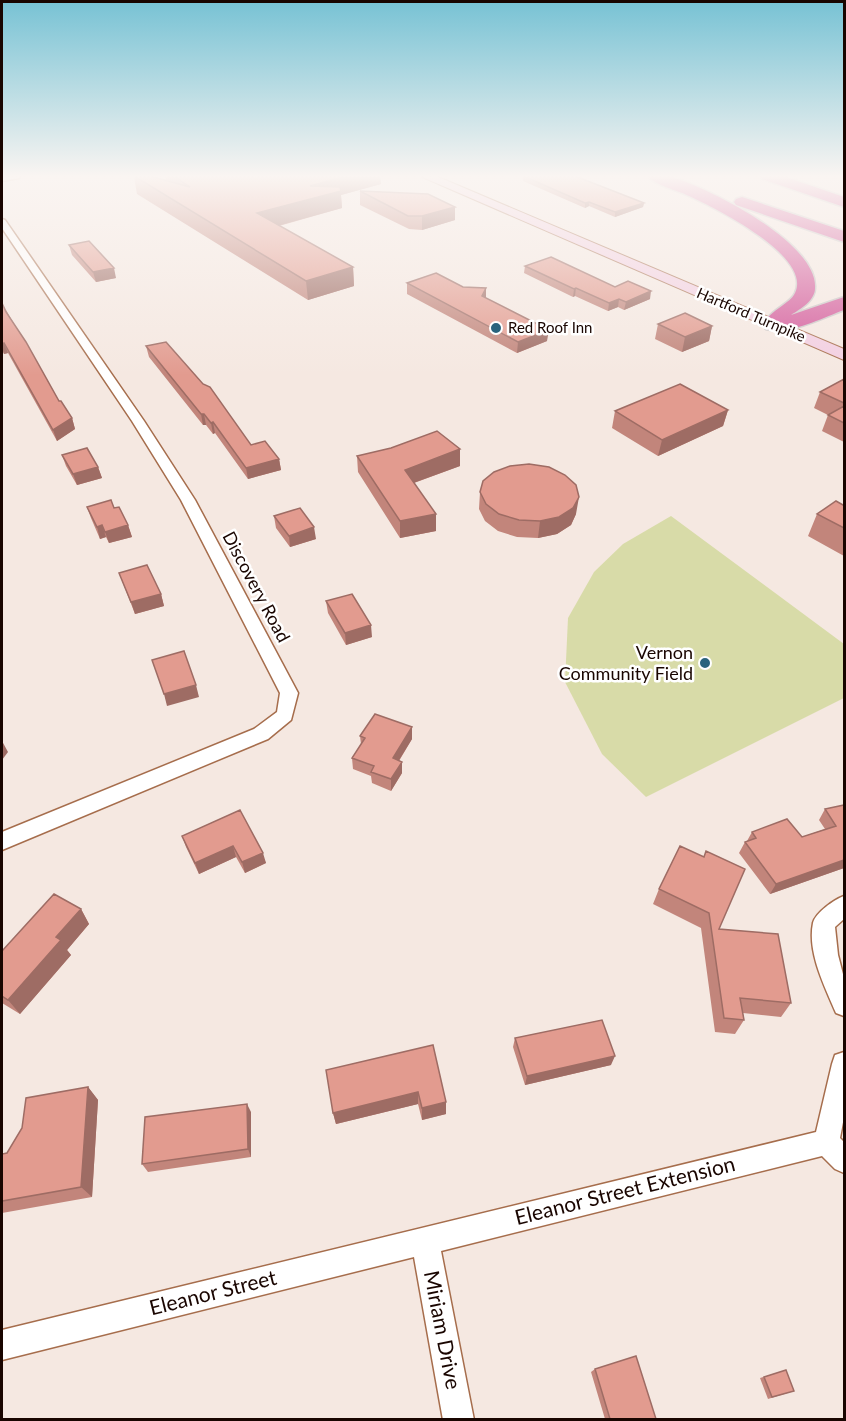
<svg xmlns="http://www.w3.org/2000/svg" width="846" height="1421" viewBox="0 0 846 1421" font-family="Lato,sans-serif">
<rect width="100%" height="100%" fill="#f5e8e1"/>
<path fill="#d8dba8" d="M671,516L844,644V698L646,797L602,754L565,682L568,618L594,572L623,544Z"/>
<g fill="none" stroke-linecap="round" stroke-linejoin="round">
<defs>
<path id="minor" d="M20,176L19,178L2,181V177Z
M2,219L5,220L144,421L195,500L298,693L291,720L268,739L2,850V832L254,729L277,712L280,693L181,500L132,421L2,228Z
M844,896V919L835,927L838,955L844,978V1016L836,1013C825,987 807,952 813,923C816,912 834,900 844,896Z
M844,1052V1117L840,1138L844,1142V1173L835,1169L822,1156L441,1251L474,1420H443L414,1257L2,1360V1330L816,1132L832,1064L835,1055Z"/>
<path id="secondary" d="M420,176H436L844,349V360Z"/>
<path id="motorway" d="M648,176C655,176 664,175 671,177C708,187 818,243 815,288C815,301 800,309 791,315L844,297V310C822,318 790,335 766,329L763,325C771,309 790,304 795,293C813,256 713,207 689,196C677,190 656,186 648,176Z
M760,176H783L844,197V207L762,179Z
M742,197L844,231V242L736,205L734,202L736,199Z"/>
</defs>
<use href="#minor" stroke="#a66d4c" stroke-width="3"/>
<use href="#secondary" stroke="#a66d4c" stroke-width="2"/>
<use href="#motorway" stroke="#ccc8c7" stroke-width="3"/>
<use href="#minor" fill="#fff" fill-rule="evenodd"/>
<use href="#secondary" fill="#f2cee1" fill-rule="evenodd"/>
<use href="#motorway" fill="#d35a9a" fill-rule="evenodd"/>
</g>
<path fill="#c2857b" d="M165,176H380L381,184L341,195L342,208L279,226L353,267L354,286L308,300L137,194L134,177L166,180Z
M523,176L644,203L643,207L615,217L589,206L585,208L523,181Z
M360,191L455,207V220L422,230L409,229L360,205Z
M69,245L116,278L96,282L72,255Z
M525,266L615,287L650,299L624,310L618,307L608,311L575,296L573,297L524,273Z
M407,283L486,298L547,341L517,353L407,294Z
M2,303L59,401L72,418L75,429L57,441L8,353L4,354L2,350Z
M658,324L712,326L709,341L682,352L655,339Z
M146,346L251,445L279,459L281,470L248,479L215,433L213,434L206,425H203L149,357Z
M844,379V442L822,431L828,415L814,408L820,392Z
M728,410L723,426L658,456L612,428L615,411Z
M62,455L98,467L102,478L77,485L66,466Z
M357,456L460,466L414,483L436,531L400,538L358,472Z
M480,492L576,514L571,525L557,534L538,538L517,537L498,531L485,521L479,509Z
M844,504V556L808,536L817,514Z
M87,507L114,508L128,525L132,537L109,543L106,537L100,539L91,518Z
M274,516L316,539L290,547L276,528Z
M119,573L161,594L164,606L135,614Z
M326,601L372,637L346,645L328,613Z
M412,727V739L399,761L402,762V773L391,791L372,783L371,776L353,769L352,758L361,744L360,736Z
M844,805V868L770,894L739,853L745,842L747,841L752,832L802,837L825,829L819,820L825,809Z
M240,810L266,863L245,873L236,857L199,874L186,847L182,836Z
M680,846L719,929L791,1003L781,1017L743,1013L744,1020L735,1034L715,1032L701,928L653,904L659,889Z
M81,909L89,924L67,950L71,955L20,1014L2,1003V951Z
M515,1038L611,1065L525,1085L513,1047Z
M433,1045L446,1114L422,1120L418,1104L336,1124L333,1113Z
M88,1087L98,1100L92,1197L2,1213V1154L7,1153Z
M251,1112V1157L148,1172L142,1164Z
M595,1369L656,1419H605L591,1372Z
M786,1370L794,1391L768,1399L760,1378Z"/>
<path fill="#9e6c64" d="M346,176H380L381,184L341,195L342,208L259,231L257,213L310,186Z
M589,202V206L585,208V203Z
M644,203L643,207L615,217V212Z
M455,207V220L422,230V216Z
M353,267L354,286L308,300L306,281Z
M114,268L116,278L96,282L93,272Z
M486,288V298L482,296Z
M576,288L575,296L573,297L574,289Z
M651,291L650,299L624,310L626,302Z
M619,299L618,307L608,311L609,303Z
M712,326L709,341L682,352L685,337Z
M549,330L547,341L517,353L518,342Z
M4,343L8,353L4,354L2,347V344Z
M728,410L723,426L658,456L662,440Z
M201,414H204L206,425H203Z
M72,418L75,429L57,441L53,430Z
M213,422L215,433L213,434L211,423Z
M460,449V466L405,486V470Z
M279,459L281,470L248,479L246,468Z
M98,467L102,478L77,485L73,474Z
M579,497L576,514L571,525L557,534L538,538L540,521Z
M436,514V531L400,538V521Z
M102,525L106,537L100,539L97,527Z
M128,525L132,537L109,543L105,532Z
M314,527L316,539L290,547L289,536Z
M161,594L164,606L135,614L131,602Z
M371,625L372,637L346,645L345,633Z
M196,685L199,697L167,706L164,694Z
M412,727V739L393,770V758Z
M2,741L8,752L2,760Z
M402,762V773L391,791V779Z
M233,846L236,857L199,874L195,863Z
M263,853L266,863L245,873L242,862Z
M844,860V868L770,894L776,884Z
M81,909L89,924L67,950L71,955L20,1014L8,1000L56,937Z
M615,1056L611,1065L525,1085L527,1076Z
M88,1087L98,1100L92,1197L81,1187Z
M418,1092V1104L336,1124L333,1113Z
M446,1102V1114L422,1120V1108Z
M247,1104L251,1112V1157L248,1149Z"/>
<path fill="#e29b8f" stroke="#9e6c64" stroke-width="1.5" d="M134,176H150L190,187L174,176H346L310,186L340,187L341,191L257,213L353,267L306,281Z
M523,176H575L644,203L615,212L589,202L585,203Z
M360,191L428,194L455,207L422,216H408Z
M89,241L114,268L93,272L69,245Z
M551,257L615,287L628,281L651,291L626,302L619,299L609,303L576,288L574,289L525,266Z
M436,273L463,287L486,288L482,296L549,330L518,342L407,283Z
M2,303L6,312L26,342L59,401H61L72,418L53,430L4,343L2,344Z
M685,313L712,326L685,337L658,324Z
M166,342L203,384L210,387L251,445L265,441L279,459L246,468L213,422L211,423L204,414H201L146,346Z
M844,379V403L820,392Z
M680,384L728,410L662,440L615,411Z
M844,406V423L828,415Z
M437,431L460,449L405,470L436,514L400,521L357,456L391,448Z
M87,448L98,467L73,474L62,455Z
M529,464L549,467L565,475L576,485L579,497L573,508L559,517L540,521L519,520L499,514L486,504L480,492L483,481L494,472L510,466Z
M111,500L114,508L119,507L128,525L105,532L102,525L97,527L87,507Z
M836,501L843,505L844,504V528L817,514Z
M300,508L314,527L289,536L274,516Z
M147,565L161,594L131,602L119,573Z
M352,594L371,625L345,633L326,601Z
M184,651L196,685L164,694L152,660Z
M375,714L412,727L393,758L402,762L391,779L371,772L374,766L352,758L365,738L360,736Z
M844,805V860L776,884L745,842L756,838L752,832L787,819L802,837L836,826L825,809Z
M240,810L263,853L242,862L233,846L195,863L182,836Z
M680,846L704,857L706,851L745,869L719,929L778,934L791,1003L740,998L744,1020L724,1018L709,913L659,889Z
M54,894L81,909L56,937L61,940L8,1000L2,996V951Z
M602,1020L615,1056L527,1076L515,1038Z
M433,1045L446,1102L422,1108L418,1092L333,1113L326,1070Z
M88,1087L81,1187L2,1201V1154L7,1153L22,1128L26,1098Z
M247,1104L248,1149L142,1164L145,1117Z
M636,1356L656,1419H610L595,1369Z
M786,1370L794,1391L772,1397L764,1377Z"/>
<linearGradient id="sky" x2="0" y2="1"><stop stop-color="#77c2d4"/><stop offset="0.47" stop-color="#faf5f2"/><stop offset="1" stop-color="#faf5f2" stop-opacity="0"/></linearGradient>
<rect width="846" height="375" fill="url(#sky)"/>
<g fill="#2a637d" stroke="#fff" stroke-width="2">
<circle cx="496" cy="328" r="6"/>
<circle cx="705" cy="663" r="6"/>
</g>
<g text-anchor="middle" stroke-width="5" stroke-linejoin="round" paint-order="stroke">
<g font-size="15" fill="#190500" stroke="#fff">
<text transform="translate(751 315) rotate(23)" y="5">Hartford Turnpike</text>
</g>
<g font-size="15" fill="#190500" stroke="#fff" text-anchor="start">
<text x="508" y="333">Red Roof Inn</text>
</g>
<g font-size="18" fill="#190500" stroke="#fff">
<text transform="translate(256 587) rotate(62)" y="6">Discovery Road</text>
</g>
<g font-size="18" fill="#190500" stroke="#fff" text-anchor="end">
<text x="693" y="659">Vernon<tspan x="693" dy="21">Community Field</tspan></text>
</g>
<g font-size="21" fill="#190500" stroke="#fff">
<text transform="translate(625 1191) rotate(-14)" y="7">Eleanor Street Extension</text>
<text transform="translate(213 1293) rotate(-14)" y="7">Eleanor Street</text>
<text transform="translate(442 1330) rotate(79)" y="7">Miriam Drive</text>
</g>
</g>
<rect width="846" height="1421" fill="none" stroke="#190500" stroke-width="6"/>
</svg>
